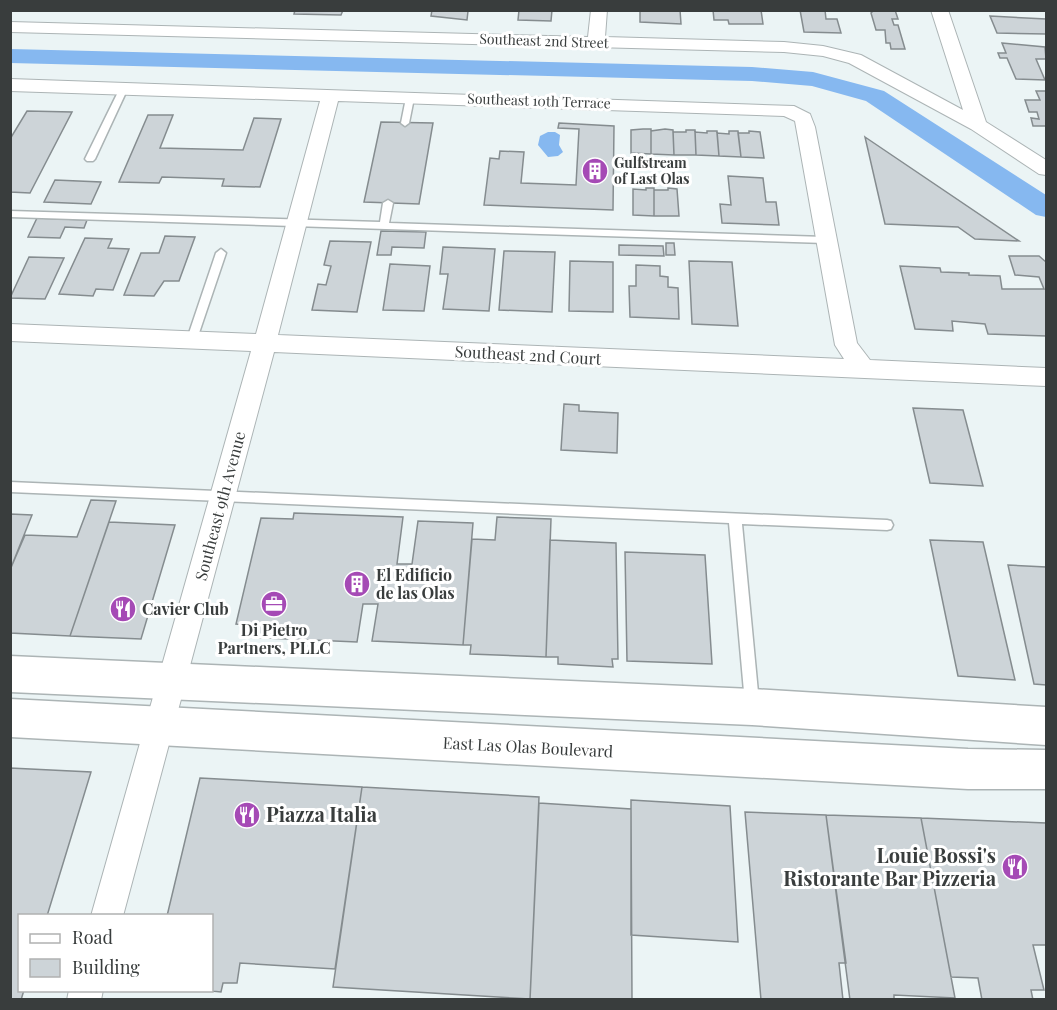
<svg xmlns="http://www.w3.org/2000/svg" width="1057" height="1010" viewBox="0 0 1057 1010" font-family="'Playfair Display',serif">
<rect width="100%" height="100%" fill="#ebf4f5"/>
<path fill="#86b8f0" d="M548,132H555L560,135L559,145L563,152L558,156L548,157L538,145L540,136Z"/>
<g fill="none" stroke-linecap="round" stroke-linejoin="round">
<path fill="#86b8f0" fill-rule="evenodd" d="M10,49L752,67L813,72L884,91L1046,195V217L1036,215L866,101L812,86L752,81L10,63Z"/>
</g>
<path fill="#cdd4d8" stroke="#858c8f" stroke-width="1.5" d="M295,10H343L341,15L294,14Z
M432,10H458L468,11L467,20L431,16Z
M519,10H552L551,21L518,20Z
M640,10H680L681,24L640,22Z
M713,10H761L763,24H729L728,20H714Z
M800,10H825L826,19H837L841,33L804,32Z
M874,10H895L898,19H892L894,25H898L905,49H891L890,43H886L885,30H876L871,13Z
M990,16L1046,19V34L997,33Z
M1002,43L1045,47L1046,59H1036L1045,80L1016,79L1007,58H1000L998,53H1006Z
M1036,91H1046V126H1033L1031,118L1039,119L1037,112H1029L1025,100H1040Z
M27,111L72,112L30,193L10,192V139Z
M148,115H173L160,148L243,150L254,118L281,119L260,187L222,186L224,179L162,177L159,183L119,182Z
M381,122L433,123L419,204L364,202Z
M559,123L614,126L613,210L484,205L490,158L499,159L500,151L524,152L521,183L576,185L579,129L558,128Z
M643,129H651V154L631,153V130Z
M665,129L673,130L674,155L651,154V131Z
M686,130H695L696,155H674L673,132H686Z
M707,131H717L719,156L696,155L695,132L707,133Z
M729,131H738L741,157L719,156L717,133L729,134Z
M749,131L760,132L764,158L741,157L738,133H749Z
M865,137L1019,241L975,239L958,227L885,224Z
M728,176L763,178L766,202H776L779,225L722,223L720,204L731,205Z
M55,180L101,182L91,204L44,202Z
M646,188H654V216L633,215V189L646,190Z
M668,188L677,189L679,216H654V190H668Z
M37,218L87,220L84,228L65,227L60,238L28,237Z
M381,231L426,232L424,248L392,247L391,255H377Z
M165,236L195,237L179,281H164L154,296L124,295L141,253H159Z
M85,238L112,239L108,248L129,249L113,290L96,289L93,296L59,294Z
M330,241L371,242L357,312L312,310L318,284L326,285L331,266L324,265Z
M666,243H674L675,255H666Z
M619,245L663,246L664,256L619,255Z
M443,247L495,249L489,311L443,309L448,274H440Z
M504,251L555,252L552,312L499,310Z
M1009,256H1039L1046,262V336L988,334L985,324L952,321L953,331L915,329L900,266L940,268L941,272L969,273V275L1000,276L1002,289H1044L1039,277L1015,275Z
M29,257L64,258L45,299L10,298Z
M570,261L613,262V312L569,311Z
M689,261L732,262L738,326L692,324Z
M390,264L430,266L424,311L383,310Z
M636,265L660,266V276L668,277V287L678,288L679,319L630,317L629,286H636Z
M564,404L579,405V411L618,413L617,453L561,450Z
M913,408L963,410L983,486L930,483Z
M91,500L116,501L70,636L10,633V570L25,535L77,537Z
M294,513L403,517L397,564H412L418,521L473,523L463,645L372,641L378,604H363L357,642L244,637L247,625L236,624L261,518L293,519Z
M10,514L32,515L10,570Z
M497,517L551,519L546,657L470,654L471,645H463L472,539L495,540Z
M109,522L175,525L141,639L70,636Z
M550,540L616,543L618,659H612L613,667L558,664V657H546Z
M930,540L983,542L1015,680L958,676Z
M625,552L705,555L712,664L627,661Z
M1008,565L1046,567V685L1034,684Z
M10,768L91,772L47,916H20V990H24L21,1000H10Z
M200,778L362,787L335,969L240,963L237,983H223L221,992L201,990H212V916H167Z
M362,787L539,797L530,999L333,987Z
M631,800L730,806L738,942L631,935Z
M539,803L631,809L632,1000H530Z
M745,812L826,815L846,963H839L843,1000H761Z
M826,815L921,818L955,998L894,995V1000H850Z
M921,818L1046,823V945H1033L1044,990H1031L1033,1000H982L978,978L951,977Z"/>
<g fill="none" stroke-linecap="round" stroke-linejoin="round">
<defs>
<path id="lane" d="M124,85L128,88L95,159L93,161H87L85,159L120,88Z
M410,95L414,98L409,123L405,126L401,123L406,98Z
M388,200L393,203L389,223L825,237L830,240L825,243L10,217V211L380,222L383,203Z
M221,249L226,253L197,339L192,343L188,342L187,339L216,253Z
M10,482L887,520L891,521L893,525L891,529L887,530L742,524L759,703L757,708L752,710L747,708L745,703L729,523L10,492Z"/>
<path id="street" d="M591,10H607L605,37L784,42L823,46L861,55L963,110L931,10H948L986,122L1046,160V175L1039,174L971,129L849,63L823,56L784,52L10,32V22L588,37Z
M10,79L794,106L810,114L815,127L857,343L870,360L1046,368V386L274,352L123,916H91L251,351L10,341V324L256,334L320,101L10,91ZM338,101L784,116L795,121L835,345L844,359L278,335Z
M69,990H103L101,1000H67Z"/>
<path id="primary" d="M10,656L752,689L1046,707V745L752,725L10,692Z
M10,699L968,749L1046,750V789H968L10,737Z"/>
</defs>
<use href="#lane" stroke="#acb4b5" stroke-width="3"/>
<use href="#street" stroke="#acb4b5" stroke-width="2"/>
<use href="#primary" stroke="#acb4b5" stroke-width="3"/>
<use href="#lane" fill="#fff" fill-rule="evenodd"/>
<use href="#street" fill="#fff" fill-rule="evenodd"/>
<use href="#primary" fill="#fff" fill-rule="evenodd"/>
</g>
<defs>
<symbol id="building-disc" viewBox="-11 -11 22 22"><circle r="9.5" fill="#a54ab5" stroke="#fff"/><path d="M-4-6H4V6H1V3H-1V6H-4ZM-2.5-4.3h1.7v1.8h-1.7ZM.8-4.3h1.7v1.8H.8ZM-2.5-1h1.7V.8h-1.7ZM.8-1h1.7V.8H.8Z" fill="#fff"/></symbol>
<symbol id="office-disc" viewBox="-11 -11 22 22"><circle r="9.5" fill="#a54ab5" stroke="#fff"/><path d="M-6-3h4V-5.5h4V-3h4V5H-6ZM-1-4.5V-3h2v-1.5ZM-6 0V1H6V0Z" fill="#fff"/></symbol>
<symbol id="restaurant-disc" viewBox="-11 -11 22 22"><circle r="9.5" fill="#a54ab5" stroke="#fff"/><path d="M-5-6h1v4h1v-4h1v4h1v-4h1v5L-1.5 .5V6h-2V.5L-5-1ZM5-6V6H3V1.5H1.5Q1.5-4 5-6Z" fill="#fff"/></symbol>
</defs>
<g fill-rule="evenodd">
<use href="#building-disc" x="580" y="156" width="30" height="30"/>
<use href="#building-disc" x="342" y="569" width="30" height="30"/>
<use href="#office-disc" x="259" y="589" width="30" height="30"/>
<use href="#restaurant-disc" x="108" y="594" width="30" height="30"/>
<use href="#restaurant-disc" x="232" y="800" width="30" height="30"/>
<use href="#restaurant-disc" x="1000" y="852" width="30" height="30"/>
</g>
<g text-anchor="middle" stroke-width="6" stroke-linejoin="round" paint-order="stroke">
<g font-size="14" fill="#393d3d" stroke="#fff">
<text transform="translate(544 41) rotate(2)" y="5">Southeast 2nd Street</text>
<text transform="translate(539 101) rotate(2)" y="5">Southeast 10th Terrace</text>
</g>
<g font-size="14" font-weight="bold" fill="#393d3d" stroke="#fff" text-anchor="start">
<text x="614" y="168">Gulfstream<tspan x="614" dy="16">of Last Olas</tspan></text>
</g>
<g font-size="16" fill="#393d3d" stroke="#fff">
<text transform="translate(528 355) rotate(3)" y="6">Southeast 2nd Court</text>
<text transform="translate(220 506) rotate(-75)" y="6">Southeast 9th Avenue</text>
<text transform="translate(528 747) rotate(3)" y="6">East Las Olas Boulevard</text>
</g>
<g font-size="16" font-weight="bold" fill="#393d3d" stroke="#fff" text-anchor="start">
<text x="376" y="581">El Edificio<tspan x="376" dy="18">de las Olas</tspan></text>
<text x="142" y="615">Cavier Club</text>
<text x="274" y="636" text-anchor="middle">Di Pietro<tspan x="274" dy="18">Partners, PLLC</tspan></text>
</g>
<g font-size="20" font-weight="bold" fill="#393d3d" stroke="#fff" text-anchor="start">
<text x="266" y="822">Piazza Italia</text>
<text x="996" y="863" text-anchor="end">Louie Bossi's<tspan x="996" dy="23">Ristorante Bar Pizzeria</tspan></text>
</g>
</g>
<rect width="1057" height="1010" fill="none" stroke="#393d3d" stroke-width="24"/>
<rect x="18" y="914" width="195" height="78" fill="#ffffff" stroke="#b0b1b1" stroke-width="1.5"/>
<rect x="30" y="934" width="30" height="9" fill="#ffffff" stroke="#b0b1b1" stroke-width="1.5"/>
<text x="72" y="944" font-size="18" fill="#393d3d">Road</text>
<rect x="30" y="959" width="30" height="18" fill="#cdd4d8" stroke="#b0b1b1" stroke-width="1.5"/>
<text x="72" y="974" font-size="18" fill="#393d3d">Building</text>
</svg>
